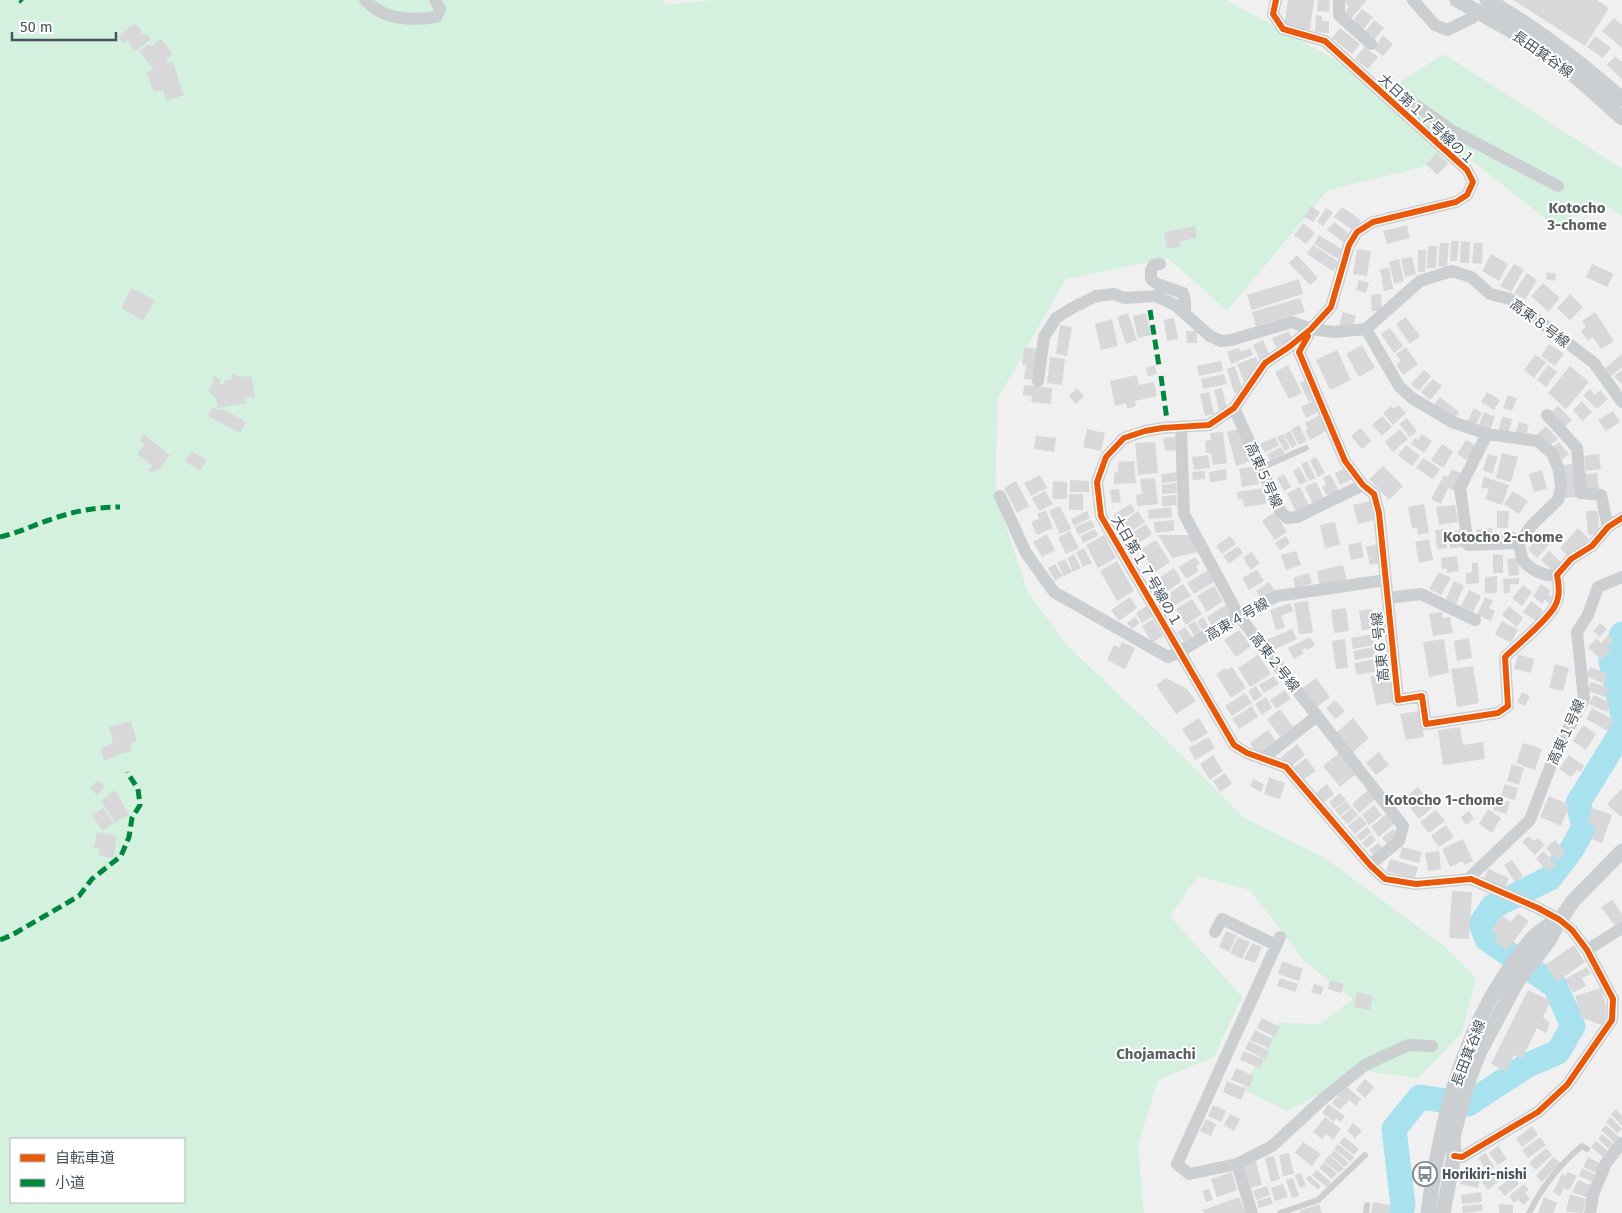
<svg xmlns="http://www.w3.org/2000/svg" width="1622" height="1213" viewBox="0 0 1622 1213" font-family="'Fira Sans','Noto Sans JP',sans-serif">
<rect width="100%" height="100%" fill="#f1f0f0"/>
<path fill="#d4f0de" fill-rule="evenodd" d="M0,0H664V5L716,0H1226L1389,89L1444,54L1622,169V216L1598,201L1557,228L1466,156L1328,190L1227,311L1168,258L1066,279L997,400L996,497L1028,593L1069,647L1161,735L1243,817L1325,858L1445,947L1476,978L1462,1033L1418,1078L1365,1071L1287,1111L1242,1089L1279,1023L1320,1024L1353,999L1306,963L1250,890L1198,876L1170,916L1242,997L1214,1057L1158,1080L1138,1145L1144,1213H0ZM11,1139H184V1202H11Z"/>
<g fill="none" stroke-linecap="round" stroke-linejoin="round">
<path stroke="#a8e2ef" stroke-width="25" d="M1622,634L1611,661L1622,712
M1401,1213L1403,1205L1394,1129L1420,1097L1468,1104L1526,1066L1558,1052L1573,1026L1555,986L1487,939L1481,924L1492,907L1550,878L1572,849L1584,827L1578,803L1619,736L1622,729"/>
</g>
<path fill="#d8d8da" d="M1288,0H1314L1310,30L1284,27Z
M1318,0H1330L1329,12L1317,11Z
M1345,0H1367L1349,21L1342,15L1349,7L1343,1Z
M1513,0H1597L1609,8L1585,46Z
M1362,9L1373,17L1363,30L1352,22Z
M1316,15L1322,16V21H1329V33L1315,32Z
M1614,18L1622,25V48L1602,31Z
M1374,20L1384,28L1373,41L1364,33Z
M135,23L144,35L146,33L151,39L135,51L127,40L123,43L118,36Z
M1340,28L1360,44L1352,54L1332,38Z
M1383,36L1393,44L1383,56L1373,48Z
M1595,36L1611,48L1603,58L1587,47Z
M161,39L173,54L166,59L169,63L173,62L184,95L167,101L163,90L154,92L146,72L154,70L139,51L150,44L151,47Z
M1364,47L1378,57L1368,69L1355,59Z
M1615,56L1622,62V79L1607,65Z
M1437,153L1448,164L1437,175L1426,164Z
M1311,206L1320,212L1313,222L1304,217Z
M1342,207L1361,220L1354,231L1334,217Z
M1326,208L1333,212L1323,226L1317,222Z
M1334,222L1350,234L1344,243L1327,230Z
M1303,223L1315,233L1306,244L1294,235Z
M1407,225L1410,238L1387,244L1383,231Z
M1195,226L1197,238L1180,241L1181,246L1167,249L1164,232Z
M1319,235L1343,250L1338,259L1314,244Z
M1451,241H1459L1457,261H1450Z
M1461,241L1470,242L1469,263H1460Z
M1440,243H1449L1447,267L1438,266Z
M1474,243H1483L1482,264L1472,263Z
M1313,245L1339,262L1333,271L1307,254Z
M1428,246H1437L1436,268H1427Z
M1357,249L1371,251L1367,276L1353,274Z
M1418,250H1426L1425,272H1418Z
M1491,254L1508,264L1499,281L1482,271Z
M1297,255L1318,278L1310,285L1289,263Z
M1412,257L1416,274L1405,277L1401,259Z
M1399,259L1404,281L1394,284L1389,262Z
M1514,264L1524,270L1511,292L1500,286Z
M1592,264L1614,274L1607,287L1586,277Z
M1389,268L1393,289L1384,291L1380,269Z
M1547,272L1556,274L1555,281L1546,279Z
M1527,273L1537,280L1525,300L1514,293Z
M1299,279L1303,294L1252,310L1247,295Z
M1359,280L1369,283L1366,293L1356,290Z
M1543,283L1560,298L1548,312L1531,296Z
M131,288L155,300L143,321L121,308Z
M1381,294L1382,311H1372L1371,295Z
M1570,294L1583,307L1570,320L1557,308Z
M1300,298L1305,312L1256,326L1252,312Z
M1343,312L1356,316L1352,328L1339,325Z
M1595,312L1614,341L1601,349L1593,337L1588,341L1581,331L1586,327L1582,321Z
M1128,313L1137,340L1126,344L1117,317Z
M1146,313L1151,335L1138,338L1133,316Z
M1406,317L1420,336L1410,344L1396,324Z
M1174,318L1178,339L1167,341L1164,320Z
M1112,319L1118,346L1101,350L1095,324Z
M1060,325L1072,327L1067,356L1056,354Z
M1390,328L1403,346L1394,353L1381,334Z
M1186,331H1197V343H1187Z
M1289,331L1292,340L1276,347L1272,338Z
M1263,340L1270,356L1260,360L1253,345Z
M1549,344L1564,354L1555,366L1541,356Z
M1362,345L1375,368L1359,377L1346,354Z
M1024,347L1038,349L1034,380L1024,379L1026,365L1022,364Z
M1406,347L1418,364L1403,375L1396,365L1401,361L1396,354Z
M1239,348L1241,352L1251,348L1253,355L1231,364L1227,352Z
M1337,350L1351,380L1330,390L1316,360Z
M1622,354V367L1611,376L1604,369Z
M1535,355L1546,362L1534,378L1524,370Z
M1050,357L1065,359L1062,385L1047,383Z
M1256,357L1259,366L1244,382L1237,364Z
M1221,361L1223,371L1199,376L1197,366Z
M1155,365L1157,374L1148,376L1146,368Z
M1288,365L1302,393L1289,399L1275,372Z
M1548,365L1557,372L1546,387L1537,380Z
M1235,366L1243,391L1234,393L1227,369Z
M1570,366L1589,382L1566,409L1548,393Z
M1424,370L1431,376L1419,391L1411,384Z
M1622,370V383L1621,384L1614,376Z
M231,374H236L237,376H241V377L251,376L255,397L245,398L246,403L218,408L215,397L208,392L214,379L212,378L214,375L221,380L219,383L222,385L225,382L224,380L232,379Z
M1224,374L1227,384L1203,389L1201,379Z
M1137,375L1139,385L1154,382L1157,396L1135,401L1136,406L1127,409L1126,403L1115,406L1110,381Z
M1308,379L1316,398L1309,402L1300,383Z
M1433,379L1442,386L1430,400L1421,392Z
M1024,385L1052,388L1051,404L1031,402L1032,396L1023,395Z
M1077,388L1084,396L1076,404L1069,396Z
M1222,388L1227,408L1219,410L1214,390Z
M1590,389L1595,395L1600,390L1608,399L1597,409L1583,395Z
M1209,392L1214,414L1205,416L1200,394Z
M1487,392L1500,400L1494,410L1481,402Z
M1508,395L1517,398L1512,411L1503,408Z
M1440,397L1459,412L1453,420L1434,405Z
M1315,400L1320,411L1306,418L1301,407Z
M1582,401L1592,412L1582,421L1573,410Z
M1398,405L1406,413L1393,425L1383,413L1391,406L1393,409Z
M1558,406L1572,420L1563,428L1549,414Z
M212,407L219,410L223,409L246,422L240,433L208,416Z
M1474,408L1482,413L1475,426L1467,422Z
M1613,411L1620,422L1606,431L1598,420Z
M1484,412L1495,417L1489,432L1478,427Z
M1320,415L1328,430L1310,440L1305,430L1308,429L1305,423Z
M1382,416L1392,427L1382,436L1372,425Z
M1502,417L1512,419L1508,435L1498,432Z
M1407,418L1417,431L1410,437L1399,424Z
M1519,422L1529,425L1525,438L1515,434Z
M1299,425L1307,441L1299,445L1291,430Z
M1546,426L1558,439L1548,447L1537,434Z
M1242,428L1251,461L1236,466L1227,432Z
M1361,428L1371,441L1362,449L1351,436Z
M1087,429L1105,433L1101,451L1083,447Z
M1400,429L1408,439L1393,452L1385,442Z
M1290,431L1297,445L1292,448L1284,434Z
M1223,432L1227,463L1213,465L1211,453H1206L1205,441L1211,440L1210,433Z
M1283,434L1290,448L1285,451L1277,437Z
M1422,434L1432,441L1424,453L1411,444L1415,438L1418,440Z
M144,435L170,455L158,471L156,469L153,473L148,470L152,466L137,454L145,444L140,440Z
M1036,436L1056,438L1054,452L1034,449Z
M1177,437L1179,450L1165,451L1163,438Z
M1275,437L1279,445L1265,453L1260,444Z
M1466,440L1477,446L1468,461L1457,454Z
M1155,442L1158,473L1138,475L1135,443Z
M1559,442L1569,454L1559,462L1550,449Z
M1442,444L1453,452L1443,468L1431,460Z
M1406,445L1420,456L1412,466L1398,455Z
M1281,447L1285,454L1270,461L1267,454Z
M192,451L207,460L200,471L185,461Z
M1502,453L1518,457L1511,482L1496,478Z
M1488,454L1498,457L1492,474L1483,470Z
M1599,454L1601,469L1586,471L1584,456Z
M1208,455L1210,468L1194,470L1192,457Z
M1316,457L1325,473L1318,477L1310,460Z
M1423,458L1440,469L1433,479L1416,468Z
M1134,461L1136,483L1114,484V473L1118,472V462Z
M1307,461L1316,478L1309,481L1301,464Z
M1573,464L1576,497L1565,498L1562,465Z
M1256,466L1259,484L1242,487L1239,469Z
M1383,466L1403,486L1389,500L1369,479Z
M1299,467L1307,481L1300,485L1293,471Z
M1347,467L1352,479L1340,485L1335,473Z
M1226,469L1227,480L1210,482L1209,472Z
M1452,469L1462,474L1454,491L1448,488L1441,504L1431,499L1444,475L1448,477Z
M1542,470L1547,489L1534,492L1529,474Z
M1205,471V479L1193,480L1192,472Z
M1180,472V481L1162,483L1161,474Z
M1597,473L1599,490L1587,491L1585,474Z
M1284,474L1291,487L1284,491L1277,478Z
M1330,474L1340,493L1327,496L1322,487L1326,485L1323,478Z
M1040,475L1047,488L1031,496L1024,483Z
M1484,477L1509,485L1502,505L1485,499L1489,489L1481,487Z
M1155,478L1158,504L1137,506L1136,495L1142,494L1140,479Z
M1070,480L1089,481V492H1070Z
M1016,481L1029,506L1017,513L1004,488Z
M1053,481L1067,482V499H1052Z
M1316,482L1324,498L1313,504L1305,487Z
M1176,483L1177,493L1162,494V485Z
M1300,487L1309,506L1296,512L1287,493Z
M1264,488L1266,504L1244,507L1243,499L1238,500L1237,492Z
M1119,489L1121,502L1112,503L1110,490Z
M1045,491L1053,504L1039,511L1032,498Z
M1513,491L1528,501L1519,514L1504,504Z
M1069,494H1083V510H1069Z
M1176,495L1177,505L1162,506V496Z
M1370,501L1374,520L1358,524L1353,505Z
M1131,504L1135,511L1117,522L1113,515Z
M1424,504L1429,533L1418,535L1417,528H1412L1408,507Z
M1455,505L1458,522L1439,525L1436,507Z
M1060,506L1071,529L1060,534L1049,511Z
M1171,507L1172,517L1149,519L1148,510Z
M1046,510L1053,528L1037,535L1031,522L1039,519L1037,514Z
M1087,511L1090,518L1074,526L1071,519Z
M1138,511L1145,522L1129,533L1122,523Z
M1497,511H1509L1508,528H1497Z
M1586,511H1598L1599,534L1588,535Z
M1275,512L1287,532L1275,540L1262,521Z
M1091,520L1095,527L1078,535L1075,527Z
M1174,520V531L1155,533L1154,522Z
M1335,522L1340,545L1325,548L1320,525Z
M1146,524L1152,534L1136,545L1130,534Z
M1492,528L1493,540L1478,542L1476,530Z
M1578,528L1589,539L1570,558L1560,548Z
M1095,529L1098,536L1083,543L1080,536Z
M1445,529L1447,548L1437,549L1435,530Z
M1461,530L1463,547L1450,548L1448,532Z
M1070,531L1079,548L1066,554L1058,538Z
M1516,532V540L1497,541V533Z
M1047,534L1055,550L1042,557L1033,542Z
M1542,534L1551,542L1537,558L1528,549Z
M1104,535L1116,558L1098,568L1086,545Z
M1158,535H1190L1199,552L1172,558Z
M1230,536L1236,544L1222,554L1216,546Z
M1286,536L1290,543L1280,550L1275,543Z
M1429,539L1433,560L1419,563L1415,542Z
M1156,540L1170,562L1155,572L1141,549Z
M1361,542L1364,557L1351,560L1348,545Z
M1377,544L1381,563L1370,565L1366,547Z
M1238,546L1243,553L1229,564L1223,556Z
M1084,548L1092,563L1083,567L1076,552Z
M1296,551L1301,565L1286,570L1281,555Z
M1549,551L1563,564L1555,573L1541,560Z
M1251,552L1260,563L1251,570L1243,558Z
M1074,554L1081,568L1073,572L1067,558Z
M1493,554L1503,555V573H1493Z
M1457,556L1459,571L1447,573V569H1442L1441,558Z
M1195,557L1200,564L1196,566L1199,571L1186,579L1179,567Z
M1518,558L1519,575L1509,576L1507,559Z
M1065,559L1072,572L1064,576L1057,563Z
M1117,561L1134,591L1117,601L1100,571Z
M1472,563H1478L1479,583L1466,584V573L1472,572Z
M1055,564L1063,576L1055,581L1048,568Z
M1343,565L1347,581L1320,586L1317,571Z
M1174,568L1182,581L1164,593L1156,580Z
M1208,570L1214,582L1194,594L1187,583Z
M1257,570L1264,581L1249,590L1242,578Z
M1439,572L1451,578L1441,595L1429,589Z
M1309,573L1312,583L1296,589L1293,578Z
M1497,576V593H1485V577Z
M1519,578V584H1510V593H1504L1503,579Z
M1454,581L1464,586L1456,604L1446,599Z
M1269,582L1275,591L1262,600L1256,591Z
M1183,584L1191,596L1172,607L1165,596Z
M1541,584L1551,591L1548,594L1554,598L1550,604L1545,600L1542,604L1533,596Z
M1523,585L1532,592L1522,606L1512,598Z
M1214,586L1223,601L1207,612L1197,596Z
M1469,590L1481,596L1473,612L1461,606Z
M1130,597L1137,608L1119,621L1111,610Z
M1485,597L1493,601L1489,608L1495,611L1491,621L1477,615Z
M1192,599L1202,614L1186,625L1176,609Z
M1308,601L1313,633L1299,634L1294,603Z
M1531,601L1543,610L1536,621L1523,612Z
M1290,603L1293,611L1281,616L1285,627L1276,630L1270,610Z
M1227,604L1234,616L1214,629L1207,617Z
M1147,606L1153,616L1142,623L1136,613Z
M1509,606L1523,618L1517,627L1502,615Z
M1346,608L1349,631L1334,633L1331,610Z
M1372,609L1375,629L1362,630L1359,611Z
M1384,610L1388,628L1379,630L1376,611Z
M1442,612L1443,618L1450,617L1453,633L1433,636L1429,614Z
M1135,617L1140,623L1132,629L1127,623Z
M1203,617L1211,630L1205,634L1197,622Z
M1153,619L1163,636L1152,643L1142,626Z
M1195,621L1202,633L1195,637L1188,625Z
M1502,621L1518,630L1511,643L1495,634Z
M1600,623L1607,629L1600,637L1593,631Z
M1185,627L1192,637L1184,642L1177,632Z
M1292,629L1297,639L1269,652L1264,641Z
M1239,630L1251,646L1236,657L1224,640Z
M1372,634L1374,645L1353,649L1351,638Z
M1609,635L1614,640L1607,647L1611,651L1601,660L1588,647L1597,638L1601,643Z
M1310,637L1315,645L1307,650L1306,648L1302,650L1304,653L1294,659L1288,648Z
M1469,638L1472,658L1457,661L1454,641Z
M1345,639L1348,668L1336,669L1332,641Z
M1444,639L1449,673L1429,677L1423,642Z
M1122,642L1135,648L1125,669L1107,660L1114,645L1119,648Z
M1374,647L1376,656L1355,660L1353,651Z
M1518,654L1534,659L1531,673L1514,669Z
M1258,655L1271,674L1250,687L1238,668Z
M1376,659L1379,671L1357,675L1354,663Z
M1555,664L1569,668L1563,691L1549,688Z
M1473,666L1479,703L1457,707L1451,669Z
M1232,667L1246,688L1231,698L1216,674L1226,668L1227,670Z
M1590,667L1607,674L1604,684L1586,676Z
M1390,672L1395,702L1376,705L1370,676Z
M1274,676L1279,684L1264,693L1259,685Z
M1166,678L1187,689L1196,701L1176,714L1156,685Z
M1316,678L1330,697L1317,707L1303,688Z
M1591,682L1609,688L1605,697L1588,691Z
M1256,686L1262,696L1254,701L1248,691Z
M1285,690L1291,699L1276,709L1270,700Z
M1522,692L1530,696L1525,706L1517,702Z
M1245,693L1252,703L1232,716L1225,706Z
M1594,695L1611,703L1607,712L1589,704Z
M1266,697L1272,708L1262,715L1255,704Z
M1335,700L1345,711L1335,719L1326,708Z
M1252,706L1258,717L1239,729L1232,719Z
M1592,708L1614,720L1608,731L1586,719Z
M1280,709L1293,727L1280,737L1267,719Z
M1419,711L1424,737L1406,740L1400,714Z
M1199,718L1208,733L1191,743L1182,729Z
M1353,718L1369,738L1352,753L1336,733Z
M131,721L137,742L130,744L132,751L119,754L105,761L100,749L113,743L109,727Z
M1583,725L1596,734L1586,750L1573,741Z
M1460,727L1463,745L1483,742L1485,759L1443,765L1438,730Z
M1268,730L1277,743L1258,756L1250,743Z
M1209,737L1215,748L1195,760L1189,748Z
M1523,743L1542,749L1535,770L1516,763Z
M1297,744L1305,755L1289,768L1281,757Z
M1379,752L1389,765L1376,775L1366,763Z
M1339,753L1356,774L1340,787L1323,766Z
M1213,755L1223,771L1210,780L1200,764Z
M1569,755L1584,766L1580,772L1577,770L1571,777L1559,769Z
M1306,758L1316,771L1302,781L1293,768Z
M1512,764L1524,768L1519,785L1507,781Z
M1225,773L1232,784L1220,792L1213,781Z
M1269,777L1285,783L1280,799L1264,794Z
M1253,779L1264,784L1261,792L1250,786Z
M98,780L105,786L97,795L90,788Z
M1327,784L1334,794L1323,803L1315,794Z
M1505,784L1518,788L1515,800L1501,796Z
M1418,787L1434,806L1419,819L1403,799Z
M1622,788V816L1621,817L1607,804Z
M115,790L129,815L115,822L101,801Z
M1368,790L1375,799L1359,813L1352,804Z
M1340,793L1346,800L1334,809L1329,802Z
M1549,796L1570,805L1561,826L1540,817Z
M1497,798L1510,802L1506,814L1493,810Z
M1346,801L1351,807L1340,816L1335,810Z
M1374,805L1382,815L1369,825L1362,815Z
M103,808L114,823L103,831L92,816Z
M1352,808L1358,815L1347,824L1341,817Z
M1592,808L1612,815L1602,843L1592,839L1596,826L1588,823Z
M1488,809L1501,818L1492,833L1479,824Z
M1436,810L1445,821L1429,833L1420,822Z
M1469,811L1474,819L1466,825L1461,817Z
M1386,814L1394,824L1379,837L1371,827Z
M1360,816L1367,824L1355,834L1348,826Z
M1446,825L1454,837L1439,847L1431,836Z
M1367,827L1371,832L1361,841L1356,836Z
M1393,829L1399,836L1388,845L1382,838Z
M97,832L117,836L113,858L99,856L100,849L94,848Z
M1371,834L1376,840L1367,848L1362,843Z
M1528,836L1534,841L1538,838L1545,845L1535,855L1522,842Z
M1463,839L1473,861L1464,865L1463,861L1450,867L1442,849Z
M1555,840L1566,852L1557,861L1546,848Z
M1378,843L1383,849L1375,857L1369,850Z
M1402,847L1422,852L1419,863L1399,858Z
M1439,851L1441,869L1428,871L1425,853Z
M1543,851L1557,865L1549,872L1536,859Z
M1390,859L1418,867L1415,879L1386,871Z
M1512,860L1523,876L1515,882L1504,865Z
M1488,869L1509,878L1505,888L1484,879Z
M1452,891L1472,892L1469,939L1449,938Z
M1612,900L1622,914V922L1616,927L1601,907Z
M1518,913L1529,921L1507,950L1494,940L1498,935L1491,931L1502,915L1511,922Z
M1226,931L1237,935L1229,952L1219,947Z
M1238,937L1250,942L1242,959L1230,953Z
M1252,943L1262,947L1255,963L1244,959Z
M1574,945L1585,962L1557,982L1545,965Z
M1282,961L1303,969L1299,981L1278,974Z
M1587,967L1591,974L1582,978L1586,986L1573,993L1565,979Z
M1280,978L1298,984L1295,992L1277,986Z
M1330,980L1344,984L1341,993L1328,989Z
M1314,984L1324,987L1321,995L1311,992Z
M1601,988L1606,1006L1605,1023L1598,1024L1581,1017L1575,996Z
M1528,990L1551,1001L1543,1017L1550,1023L1546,1033L1537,1028L1522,1059L1514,1055L1506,1072L1491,1064Z
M1357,992L1373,996L1370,1010L1354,1007Z
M1262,1018L1280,1027L1275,1037L1257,1028Z
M1255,1030L1273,1039L1268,1048L1250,1040Z
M1249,1041L1269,1051L1265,1059L1245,1049Z
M1243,1051L1263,1059L1260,1068L1240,1060Z
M1236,1068L1254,1076L1250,1087L1231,1080Z
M1365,1079L1374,1087L1365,1098L1356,1090Z
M1227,1081L1246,1089L1241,1100L1223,1092Z
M1346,1086L1361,1099L1356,1106L1349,1100L1340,1110L1332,1103Z
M1328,1104L1345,1116L1341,1122L1336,1118L1334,1122L1322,1113Z
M1213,1105L1226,1111L1221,1122L1208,1116Z
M1616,1109L1622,1116V1126L1611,1114Z
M1230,1114L1240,1119L1234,1131L1224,1125Z
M1325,1117L1341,1129L1333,1140L1326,1134L1322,1139L1313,1132Z
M1611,1117L1622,1129L1617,1133L1606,1122Z
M1206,1119L1216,1124L1211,1136L1200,1131Z
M1353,1123L1362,1131L1355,1138L1347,1131Z
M1606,1125L1620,1138L1615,1143L1601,1130Z
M1532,1126L1538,1135L1522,1147L1516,1139Z
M1602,1134L1615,1145L1610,1150L1598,1139Z
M1344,1137L1359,1149L1354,1155L1339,1143Z
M1540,1137L1546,1145L1528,1158L1522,1150Z
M1596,1141L1608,1151L1603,1157L1591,1147Z
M1303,1142L1321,1154L1312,1166L1295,1153Z
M1338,1144L1354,1157L1351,1162L1334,1149Z
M1498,1146L1507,1159L1498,1165L1489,1153Z
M1546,1148L1552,1155L1536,1170L1529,1163Z
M1334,1150L1349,1163L1345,1167L1330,1155Z
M1289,1153L1294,1174L1283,1176L1279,1155Z
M1485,1153L1495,1167L1488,1172L1478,1158Z
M1329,1155L1344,1168L1339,1173L1324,1161Z
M1274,1156L1280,1179L1271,1182L1265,1158Z
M1553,1157L1560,1163L1542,1182L1536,1176Z
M1588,1157L1601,1164L1597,1173L1583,1167Z
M1256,1161L1262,1185L1250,1188L1244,1164Z
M1324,1162L1337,1173L1332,1179L1319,1168Z
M1465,1166L1483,1170L1481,1179L1463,1174Z
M1499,1168L1505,1176L1488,1190L1482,1182Z
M1582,1168L1596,1175L1593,1182L1579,1176Z
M1317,1170L1331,1182L1327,1187L1312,1175Z
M1232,1172L1237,1190L1217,1197L1211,1179Z
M1568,1172L1577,1176L1569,1191L1564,1188L1560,1196L1553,1192L1562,1174L1566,1176Z
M1301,1173L1306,1186L1300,1188L1295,1175Z
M1309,1175L1321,1186L1318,1190L1306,1179Z
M1462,1176L1480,1180L1478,1188L1460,1184Z
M1513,1176L1519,1184L1505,1196L1498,1188Z
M1293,1178L1299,1196L1292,1198L1286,1180Z
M1578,1180L1593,1186L1588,1198L1572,1192Z
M1283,1184L1288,1197L1275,1201L1271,1188Z
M1524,1184L1529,1190L1525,1193L1530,1199L1523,1205L1518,1199L1514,1203L1509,1196Z
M1267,1186L1270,1195L1256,1200L1253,1191Z
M1209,1189L1213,1200L1206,1202L1202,1191Z
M1481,1192L1482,1202L1462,1204L1461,1195Z
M1570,1194L1586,1199L1583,1213L1566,1212Z
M1239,1197L1246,1213H1204L1203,1210Z
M1270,1197L1273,1204L1259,1208L1257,1201Z
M1544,1197L1557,1203L1553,1213H1538Z
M1373,1202L1390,1205L1388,1213H1371Z
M1319,1204L1322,1213H1300L1299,1211Z
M1482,1204L1483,1211L1463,1213L1462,1206Z
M1499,1204L1513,1205V1213H1499Z"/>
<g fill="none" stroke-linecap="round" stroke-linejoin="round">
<path stroke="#cccfd1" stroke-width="6" d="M1261,468L1306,448
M1280,1213L1318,1200L1365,1155
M1366,1213L1367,1205
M1529,1213C1542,1187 1560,1164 1582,1146L1587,1149"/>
<path stroke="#cccfd1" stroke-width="12" d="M365,0C384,20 410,21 436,17L440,9L435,0
M1276,0L1273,14L1283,29L1325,41L1467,170L1473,182L1467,195L1456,202L1373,222L1357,232L1349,245L1331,307L1311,329L1289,347L1265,363L1234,408L1209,425L1162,428L1145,431L1124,438L1106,457L1097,482L1101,516L1234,745L1247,753L1286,767L1370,865L1385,879L1416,884L1471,879L1538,908L1560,920L1572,930L1587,950L1613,999L1612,1020L1567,1085L1538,1112L1462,1157L1454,1156
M1339,0V15L1371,44
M1413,0L1435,25L1447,30L1472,18L1473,9
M1398,108L1407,99L1451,130L1558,186
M1160,264L1154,265L1151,270V279L1157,284L1183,293L1185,301V314
M1366,329L1399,386L1412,398L1452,422L1487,434L1537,441L1552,453L1559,470L1561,487L1558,500L1532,525L1519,543C1520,548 1521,556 1523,560C1530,570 1545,577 1557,575
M1308,336L1299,352L1345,461L1363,485L1374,494L1379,513L1398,700L1422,696L1426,724L1498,713L1508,706L1505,657C1518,644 1547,621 1555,606C1560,597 1559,584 1557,575L1571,559L1592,546L1608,527L1622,518
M1038,381L1044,337L1056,318L1072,308L1096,296L1114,294L1124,298L1156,296L1175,305L1210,336L1221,341L1231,340L1292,322L1311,329L1334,332L1366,329L1420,281L1452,271L1471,277L1490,294L1510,299L1594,363L1622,402
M1234,408L1281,512L1287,518L1297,517L1363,485
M1547,415L1577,448L1581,493L1601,495L1608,527
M1181,428L1184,514L1239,616L1403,826L1399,841L1370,865
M1487,434L1460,488L1468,545L1519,543
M1000,496L1026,553L1054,592L1168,657L1179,652L1239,616L1277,596L1386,580
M1388,598L1421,594L1475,620
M1262,759L1317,716
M1469,878L1530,820L1555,754L1584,699L1577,632L1588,615L1598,587L1622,577
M1215,932L1222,919L1276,945
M1280,937L1177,1164L1189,1174L1237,1164L1272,1146L1324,1098L1365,1065L1408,1045L1432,1046
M1587,950L1622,928
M1237,1164L1252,1213
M1590,1213L1593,1195L1606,1163L1622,1143"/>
<path stroke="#cccfd1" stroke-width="15" d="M1457,0L1517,34L1575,76L1622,118
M1487,0C1537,28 1579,61 1622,99
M1428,1213C1440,1125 1461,1033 1515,961C1522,952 1528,941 1537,934C1543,928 1552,924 1559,920
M1443,1213L1454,1156L1453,1137L1468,1082L1479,1053L1517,982L1548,942L1560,920L1573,901L1622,851"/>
<path stroke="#00873e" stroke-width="5" stroke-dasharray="10 5" stroke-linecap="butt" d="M20,0L22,2
M1150,310L1159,366
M1161,376L1167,420
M0,537C18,533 34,525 52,519C75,511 96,507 120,507
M0,940L12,935L79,896L92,879L121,856L129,837L132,818L140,805L138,789L127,772"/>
<defs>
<path id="cycleway" d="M1276,0L1273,14L1283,29L1325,41L1467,170L1473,182L1467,195L1456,202L1373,222L1357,232L1349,245L1331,307L1311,329L1289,347L1265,363L1234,408L1209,425L1162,428L1145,431L1124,438L1106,457L1097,482L1101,516L1234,745L1247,753L1286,767L1370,865L1385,879L1416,884L1471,879L1538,908L1560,920L1572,930L1587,950L1613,999L1612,1020L1567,1085L1538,1112L1462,1157L1454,1156
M1308,336L1299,352L1345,461L1363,485L1374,494L1379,513L1398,700L1422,696L1426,724L1498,713L1508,706L1505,657C1518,644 1547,621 1555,606C1560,597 1559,584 1557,575L1571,559L1592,546L1608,527L1622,518"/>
</defs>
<use href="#cycleway" stroke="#fff" stroke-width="9"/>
<use href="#cycleway" stroke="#e8590c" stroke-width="6"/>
</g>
<defs>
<symbol id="bus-ring" viewBox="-11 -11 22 22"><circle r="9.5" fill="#fff" stroke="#828a90" stroke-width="1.5"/><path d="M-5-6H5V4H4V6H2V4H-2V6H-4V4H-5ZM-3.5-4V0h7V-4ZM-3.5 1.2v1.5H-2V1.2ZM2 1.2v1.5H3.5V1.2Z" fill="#828a90"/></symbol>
</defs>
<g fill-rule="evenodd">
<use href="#bus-ring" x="1411" y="1160" width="28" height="28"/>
</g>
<g text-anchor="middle" stroke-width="4" stroke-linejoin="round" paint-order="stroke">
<g font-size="14" fill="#47535d" stroke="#fff">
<text transform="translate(1543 54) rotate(35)" y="5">長田箕谷線</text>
<text transform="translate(1427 119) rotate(43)" y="5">大日第１７号線の１</text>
<text transform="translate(1540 323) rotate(37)" y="5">高東８号線</text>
<text transform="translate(1264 475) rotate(66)" y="5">高東５号線</text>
<text transform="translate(1147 571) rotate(60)" y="5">大日第１７号線の１</text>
<text transform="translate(1237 619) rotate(-30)" y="5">高東４号線</text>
<text transform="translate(1380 647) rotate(-96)" y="5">高東６号線</text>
<text transform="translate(1275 662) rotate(52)" y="5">高東２号線</text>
<text transform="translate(1566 732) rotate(-66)" y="5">高東１号線</text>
<text transform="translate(1468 1053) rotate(-69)" y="5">長田箕谷線</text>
</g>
<g font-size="14" font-weight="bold" fill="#47535d" stroke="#fff" text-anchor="start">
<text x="1442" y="1179">Horikiri-nishi</text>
</g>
<g font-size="15" font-weight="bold" fill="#5b6064" stroke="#fff">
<text x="1577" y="213">Kotocho<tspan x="1577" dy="17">3-chome</tspan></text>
<text x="1503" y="542">Kotocho 2-chome</text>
<text x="1444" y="805">Kotocho 1-chome</text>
<text x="1156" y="1059">Chojamachi</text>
</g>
</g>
<rect x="10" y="1138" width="175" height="65" fill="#ffffff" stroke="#b5babe"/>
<rect x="20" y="1154" width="25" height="8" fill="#e8590c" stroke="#b5babe"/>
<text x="55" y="1163" font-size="15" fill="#47535d">自転車道</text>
<rect x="20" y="1179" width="25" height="8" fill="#00873e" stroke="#b5babe"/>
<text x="55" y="1188" font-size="15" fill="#47535d">小道</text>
<path d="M12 32v8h104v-8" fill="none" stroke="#47535d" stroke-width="2.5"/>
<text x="20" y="32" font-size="15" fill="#47535d" stroke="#ffffff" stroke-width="4" paint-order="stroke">50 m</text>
</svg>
